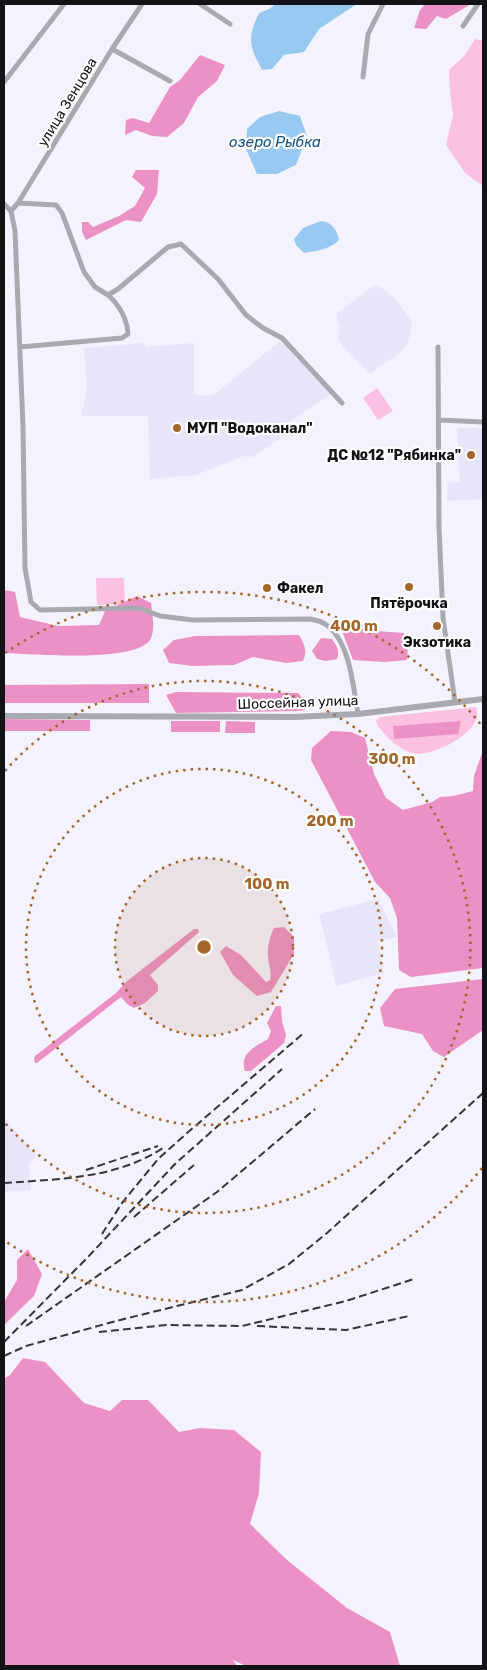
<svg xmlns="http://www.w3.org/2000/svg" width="487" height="1670" viewBox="0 0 487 1670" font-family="Rubik,sans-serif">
<rect width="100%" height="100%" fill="#f4f2fe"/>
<path fill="#e8e4fa" d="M376,284L395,298L412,322L408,343L401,352L370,373L344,348L338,339L340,326L336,314Z
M280,341L331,394L276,431L281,438L253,457L244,456L196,475L150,479L148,416H81L87,389L84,348L145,343V347L194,343V394L207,396L215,394Z
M457,428H483V499L447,501L448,482L460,483Z
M378,899L397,937L378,941L384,973L336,986L329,953L319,914Z
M4,1118L37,1156L29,1163L31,1190L4,1192Z"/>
<path fill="#fcc0e1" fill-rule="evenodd" d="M475,39L483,41V186L465,173L446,145L453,115L450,92L449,70L464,56Z
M377,388L393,411L378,420L363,398Z
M96,578H124L125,604L97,605Z
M476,707C487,730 431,759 412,753C403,751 392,742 386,736C382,730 377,727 376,720L380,717ZM461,722L395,739L394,738L393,726Z"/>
<path fill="#ec91c5" d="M425,4H471L446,19L437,16L426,29L414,28L420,10Z
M200,55L225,65L217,81L198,97L184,123L167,137L152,136L136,130L125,135L126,120L133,118L149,123L170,87L180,80Z
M136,170H159L157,194L141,222L126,220L86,240L82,232V222H88L93,227L119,216L135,206L145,188L132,177Z
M4,590L15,592L20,617L58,626L99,625L105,611L137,596L151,603C152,615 156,629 150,640C135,663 30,654 4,653Z
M361,630L404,633L408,645L407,660L384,662L353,660L342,631Z
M299,635C304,644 308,650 303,661L286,663L253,657L234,665L192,666L169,663L163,650L174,640L195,636Z
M321,638L332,639C337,646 340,651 337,659L326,661L317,659L312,651Z
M149,684V703H4V685Z
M176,692L298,693L306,702L305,710L298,711L176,713L166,695Z
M4,719L90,720V731H4Z
M171,721H220V732H171Z
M226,721L255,722V733H225Z
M461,721L458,734L394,739L393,726Z
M331,731L351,732L365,738L374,774L386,798L403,810L432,802L440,797L453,796L473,791L474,776L483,750V968L411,977L399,970L397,918L390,898L375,882L311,760L312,748Z
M284,927L294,937V954L271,992L257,996L233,975L220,952L226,946L241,955L266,982L270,980C272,969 268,966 268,956C267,947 270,936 274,928Z
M194,929H198L199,932L150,975L158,985V991L145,1003L134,1008L128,1005L121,997L37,1063H35L34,1060L35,1056L116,993L127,981Z
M483,979V1030L444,1057L433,1051L422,1034L384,1026L380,1008L395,989Z
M276,1006H281L282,1021L286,1035L284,1043L251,1071H245C239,1053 256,1046 268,1039L271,1031L267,1023Z
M28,1249L42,1274L34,1296L4,1325V1302L17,1280V1260Z
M23,1358L45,1362L84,1403L110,1411L122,1400H148L179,1432L200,1428L234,1430L261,1452L259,1493L250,1524L287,1560L347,1608L390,1632L400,1666H246L233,1660L237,1666H4V1379L10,1375Z"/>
<path fill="#98caf1" d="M276,4H357L319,29L304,52L284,55L272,69L262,70C249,46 247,38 259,13L269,9Z
M279,111L300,116L307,136L296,165L277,174H257L246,149L247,129L260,117Z
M321,221C331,222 337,229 339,240C331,249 316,251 304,253L296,245L294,239L303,228Z"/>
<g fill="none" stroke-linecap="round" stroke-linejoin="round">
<path stroke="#a8aab0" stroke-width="5" d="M200,4L230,24
M463,26L478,4
M112,49L170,81
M363,77L368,34L383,4
M4,82L64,4
M18,203L56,205L62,213L84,272L95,287L108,295L118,289L168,247L181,244L218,279L246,315L263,328L282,338L342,403
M4,204L11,211L15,231L23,427L25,568L31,602L40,610L140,608L160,616L193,620L310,619C315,620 321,621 325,624C350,640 353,686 358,714
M11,211L18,203L112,49L142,4
M20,347L122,338L128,334C127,319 119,305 108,295
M438,347L439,527L443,618L455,702
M439,420L483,422"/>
<path stroke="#a8aab0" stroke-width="6" d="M4,716L294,717L358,714L483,699"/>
<path stroke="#36353b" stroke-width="2" stroke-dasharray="8 4" stroke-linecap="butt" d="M86,1170L158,1146
M4,1183C58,1179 116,1179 163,1148
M134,1217L194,1165
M102,1234L122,1203L158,1159L187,1133L305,1032
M26,1326L217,1192L315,1109
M257,1326L346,1330L409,1316
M99,1332L166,1325L242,1326L346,1301L414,1279
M4,1342L87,1258L175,1164L282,1069
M4,1356L26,1346L116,1321L242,1290L289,1264L327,1233L483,1093"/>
</g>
<circle cx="204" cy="947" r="89" fill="#a4672b" fill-opacity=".12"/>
<g fill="none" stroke="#a4672b" stroke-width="2.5" stroke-dasharray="2.5 5">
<circle cx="204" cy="947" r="89"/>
<circle cx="204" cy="947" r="178"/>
<path d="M5 771A266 266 0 1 1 5 1123"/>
<path d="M482 1168A355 355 0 0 1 5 1241M5 653A355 355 0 0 1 482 726"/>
</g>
<g fill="#a4672b" stroke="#fff" stroke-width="2">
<circle cx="177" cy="428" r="5"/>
<circle cx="471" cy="455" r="5"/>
<circle cx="409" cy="587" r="5"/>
<circle cx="267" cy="588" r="5"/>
<circle cx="437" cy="626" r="5"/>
</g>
<g text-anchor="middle" stroke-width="4.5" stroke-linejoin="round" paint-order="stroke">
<g font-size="14" fill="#131217" stroke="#fff">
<text transform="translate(67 102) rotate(-59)" y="5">улица Зенцова</text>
<text transform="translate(298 702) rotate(-2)" y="5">Шоссейная улица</text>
</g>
<g font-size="14" font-weight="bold" fill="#131217" stroke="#fff" text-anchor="start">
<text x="187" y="433">МУП "Водоканал"</text>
<text x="461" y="460" text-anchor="end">ДС №12 "Рябинка"</text>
<text x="277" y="593">Факел</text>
<text x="409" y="608" text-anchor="middle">Пятёрочка</text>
<text x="437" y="647" text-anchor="middle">Экзотика</text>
</g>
<g font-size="15" font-style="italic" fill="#145681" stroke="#fff">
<text x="275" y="147">озеро Рыбка</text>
</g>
</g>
<circle cx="204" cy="947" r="8" fill="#a4672b" stroke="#fff" stroke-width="2.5"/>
<g font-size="15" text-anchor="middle" font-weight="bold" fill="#a4672b" stroke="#fff" stroke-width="4.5" stroke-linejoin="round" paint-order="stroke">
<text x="354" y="631">400 m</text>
<text x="392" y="764">300 m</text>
<text x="330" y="826">200 m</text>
<text x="267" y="889">100 m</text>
</g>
<rect width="487" height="1670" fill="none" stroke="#131217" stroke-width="10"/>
</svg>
